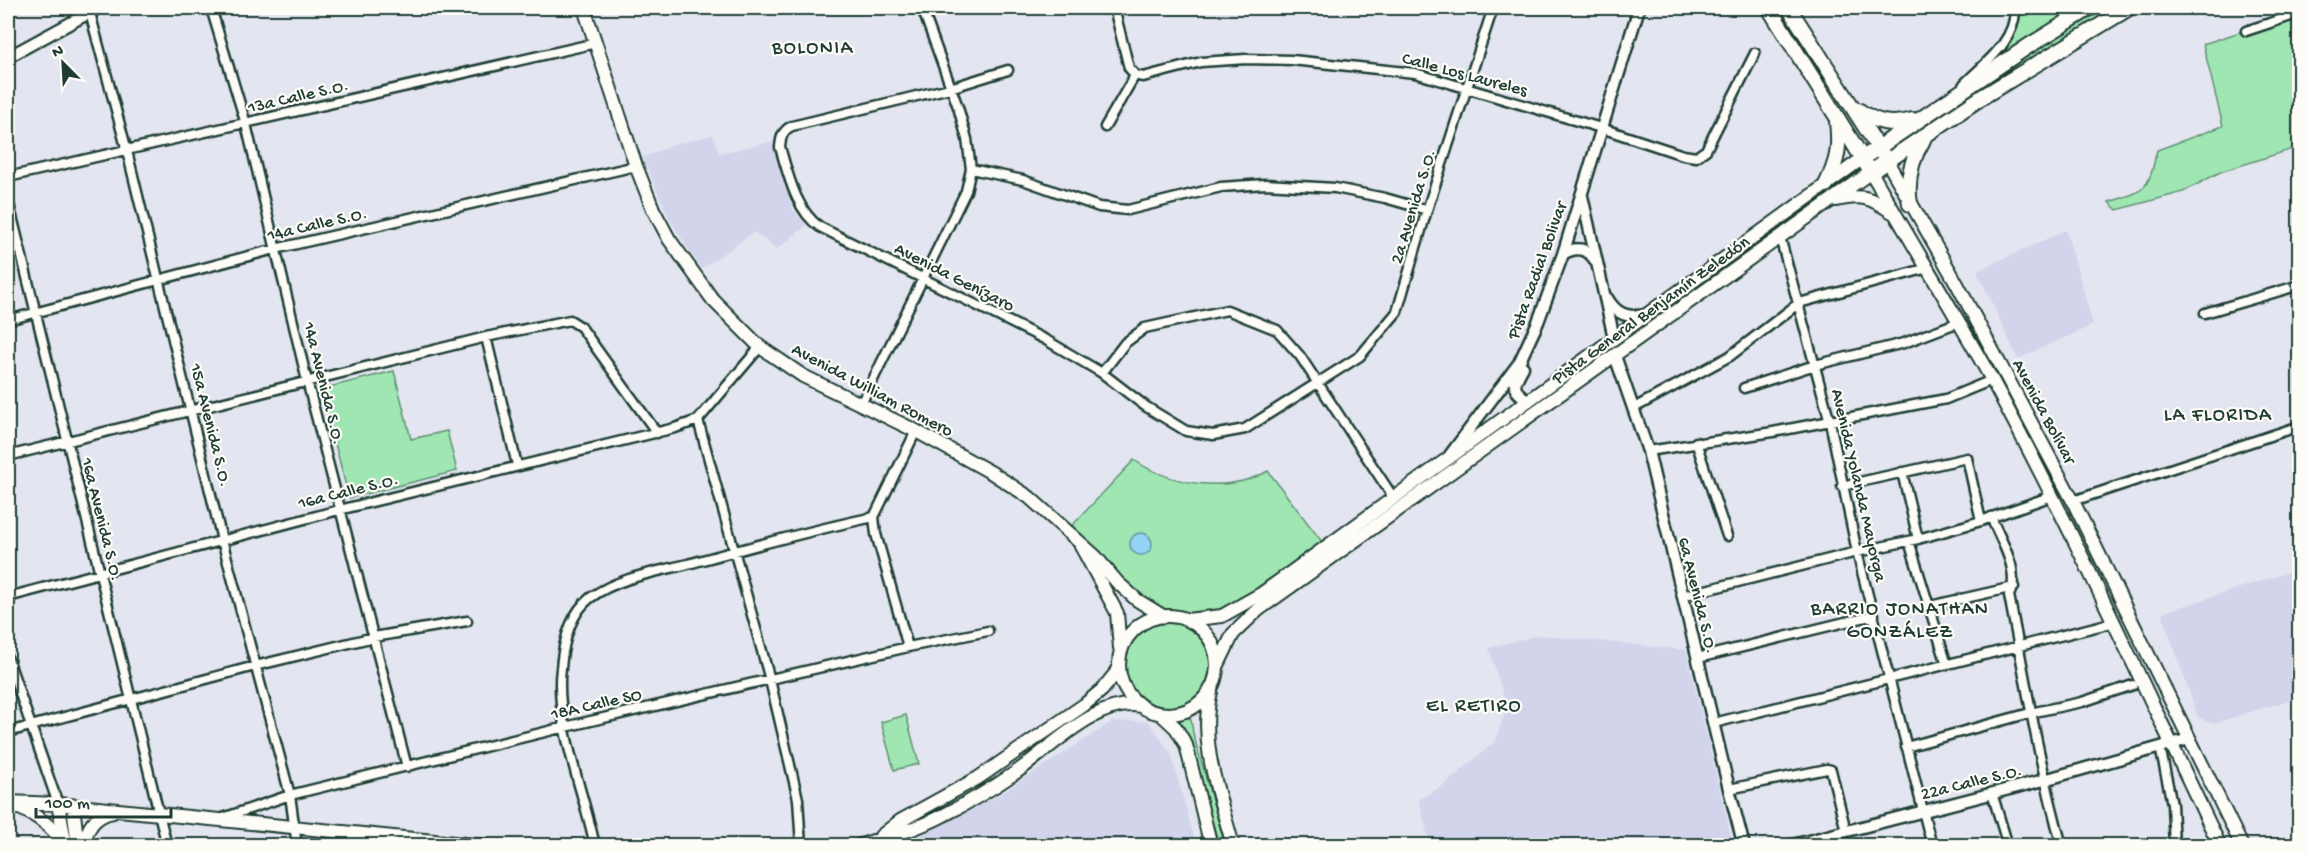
<svg xmlns="http://www.w3.org/2000/svg" width="2307" height="853" viewBox="0 0 2307 853" font-family="'Gochi Hand',sans-serif">
<rect width="100%" height="100%" fill="#e3e5f0"/>
<filter id="ink" filterUnits="userSpaceOnUse"><feTurbulence type="fractalNoise" baseFrequency=".0167" numOctaves="2"/><feDisplacementMap in="SourceGraphic" scale="12" xChannelSelector="R" yChannelSelector="G"/><feConvolveMatrix kernelMatrix="1 2 1 2 8 2 1 2 1" color-interpolation-filters="sRGB"/></filter>
<g filter="url(#ink)">
<path fill="#d1d4eb" d="M713,135L719,153L772,142L793,210L807,225L777,249L754,232L701,269L670,220L643,158L672,145Z
M2066,230L2093,325L2018,359L1977,271Z
M2299,569V697L2215,723L2207,722L2198,717L2162,613Z
M1539,635L1686,650L1733,845H1430L1419,800L1444,785L1496,741L1507,706L1489,648Z
M1148,721L1171,754L1196,845H903L999,795L1112,722Z"/>
<path fill="#9fe6b3" stroke="#5f9274" stroke-width="1.5" d="M2021,8H2078L1996,58C2012,43 2020,29 2021,8Z
M2100,8H2121L1889,151L2001,68Z
M2299,13V147L2220,172L2183,192L2117,210L2109,202C2148,190 2148,190 2157,150L2223,126L2203,44Z
M394,371L411,439L447,431L457,471L349,498L321,389Z
M1134,460C1171,485 1227,494 1268,471L1326,547L1233,610L1187,620L1163,616L1067,531Z
M1126 665a42 42 0 1 1 84 0a42 42 0 1 1-84 0Z
M906,715L919,764L894,770L881,722Z
M1186,717L1191,719L1193,733L1225,845H1219L1186,732L1178,722Z"/>
<path fill="#94d3f6" stroke="#6597a8" stroke-width="1.5" d="M1130 544a11 11 0 1 1 22 0a11 11 0 1 1-22 0Z"/>
<g fill="none" stroke-linecap="round" stroke-linejoin="round">
<defs>
<path id="minor" d="M211,8L246,124L307,381L407,767
M1114,8L1129,68L1135,75L1143,77L1201,62L1246,59L1292,60L1415,73L1601,128L1683,155L1696,157L1706,150L1755,53
M90,13L127,151L222,540L290,795L297,846
M2246,31L2300,13
M1008,70L950,88L792,126C782,131 781,137 780,147C788,174 796,211 820,227L1046,340L1102,373L1145,406L1186,431L1213,435L1245,429L1360,356L1397,312L1427,210L1493,8
M1964,84C1986,62 2016,41 2015,8
M1105,127L1135,75
M971,169L1023,180L1099,207L1128,210L1221,187L1265,184L1335,188L1385,198L1427,210
M8,177L596,43
M8,200L167,846
M1780,237L1830,422L1857,552L1932,846
M2205,313L2300,285
M8,320L275,249L636,166
M486,337L517,465
M1102,373L1125,343L1145,328L1227,310L1277,330L1300,356L1393,497
M1744,388L1815,365L1904,343L1959,322
M861,404L966,191L971,169L967,139L958,107L922,8
M1634,408L1730,356L1799,303L1928,268
M698,420L770,680L798,799L801,846
M1696,442L1727,536
M1648,451L1773,432L1946,399L1992,380
M8,456L486,337L570,320L581,327L657,433
M1902,472L1918,539
M1842,486L1967,458L1981,521
M2073,501L2300,426
M1991,517C2000,539 2022,573 2009,595C2025,679 2039,763 2062,846
M1909,541L1947,665
M1682,596L1857,552L1918,539L1981,521L2052,496
M8,597L339,510L675,428L698,420L760,347
M1930,606L2014,587
M908,647L876,534L874,517L916,431
M1698,658L1874,615
M8,659L58,804
M1714,723L2115,622
M8,732L255,666L374,637L467,621
M1906,747L2030,713L2082,702L2133,685
M2160,747L2172,804L2174,846
M1729,789L1827,769L1831,770L1846,831
M1992,793L2008,846
M220,819L290,795L565,727L908,647L988,631
M595,846C584,792 554,722 561,668C563,644 570,614 590,598C617,578 656,572 688,564C750,547 811,530 874,517"/>
<path id="tertiary" d="M8,57L98,8
M1582,196L1614,338
M1563,254C1576,246 1587,248 1595,260
M1607,298C1617,315 1627,318 1646,315
M1615,356L1648,451L1729,789L1744,846
M1523,367C1513,385 1510,389 1529,401
M1450,455L1519,363L1538,322L1563,254L1639,8
M1789,846L2044,780L2189,739"/>
<path id="secondary" d="M584,8L636,166L653,209L669,239L713,300L760,347L803,376L916,431L992,473L1029,497L1095,556L1117,582L1137,600L1163,616
M1887,161L1956,282L2073,501L2242,846
M1836,200C1862,194 1870,197 1892,212
M1081,546L1117,613L1120,648
M1119 665a49 49 0 1 1 98 0a49 49 0 1 1-98 0Z
M1187,620L1222,616L1261,594L1863,158
M1217,667L1233,634L1258,610L1871,172C1911,242 1953,310 1992,380C2074,532 2145,690 2220,846
M1211,692C1198,742 1220,796 1233,846
M1161,714L1176,728L1186,745L1211,846
M8,802L58,804L485,846
M58,804L65,841
M14,806C36,814 53,826 65,846
M73,806L78,846
M881,836L900,821L978,778L1084,705L1102,690L1119,669
M82,846C88,828 94,815 113,812
M858,846C887,836 916,830 944,815C968,803 993,788 1015,773C1049,750 1097,697 1141,706"/>
<path id="trunk" d="M1769,8L1871,172L1982,97L2129,8
M1789,8L1883,155
M1858,110C1876,123 1891,126 1913,120
M1863,158L2027,47L2090,8
M1826,185C1838,160 1840,148 1837,121
M1910,204C1906,180 1911,160 1923,140"/>
</defs>
<use href="#minor" stroke="#1f3d34" stroke-width="13"/>
<use href="#tertiary" stroke="#1f3d34" stroke-width="15"/>
<use href="#secondary" stroke="#1f3d34" stroke-width="16"/>
<use href="#trunk" stroke="#1f3d34" stroke-width="18"/>
<use href="#minor" stroke="#fdfcf7" stroke-width="8"/>
<use href="#tertiary" stroke="#fdfcf7" stroke-width="10"/>
<use href="#secondary" stroke="#fdfcf7" stroke-width="12"/>
<use href="#trunk" stroke="#fdfcf7" stroke-width="14"/>
</g>
</g>
<g text-anchor="middle" stroke-width="4.5" stroke-linejoin="round" paint-order="stroke">
<g font-size="18" fill="#1f3d34" stroke="#fdfcf7">
<text transform="translate(1465 73) rotate(15)" y="6">Calle Los Laureles</text>
<text transform="translate(298 95) rotate(-13)" y="6">13a Calle S.O.</text>
<text transform="translate(1412 206) rotate(-73)" y="6">2a Avenida S.O.</text>
<text transform="translate(317 223) rotate(-13)" y="6">14a Calle S.O.</text>
<text transform="translate(1536 270) rotate(-70)" y="6">Pista Radial Bolivar</text>
<text transform="translate(955 276) rotate(27)" y="6">Avenida Genízaro</text>
<text transform="translate(1650 309) rotate(-36)" y="6">Pista General Benjamín Zeledón</text>
<text transform="translate(325 383) rotate(76)" y="6">14a Avenida S.O.</text>
<text transform="translate(873 389) rotate(28)" y="6">Avenida William Romero</text>
<text transform="translate(2045 411) rotate(62)" y="6">Avenida Bolívar</text>
<text transform="translate(212 425) rotate(76)" y="6">15a Avenida S.O.</text>
<text transform="translate(1860 485) rotate(77)" y="6">Avenida Yolanda Mayorga</text>
<text transform="translate(348 490) rotate(-14)" y="6">16a Calle S.O.</text>
<text transform="translate(103 519) rotate(76)" y="6">16a Avenida S.O.</text>
<text transform="translate(1699 595) rotate(76)" y="6">6a Avenida S.O.</text>
<text transform="translate(596 703) rotate(-13)" y="6">18A Calle SO</text>
<text transform="translate(1971 781) rotate(-14)" y="6">22a Calle S.O.</text>
</g>
<g font-size="20" letter-spacing="1.5" fill="#1f3d34" stroke="#fdfcf7">
<text x="813" y="53">BOLONIA</text>
<text x="2218" y="420">LA FLORIDA</text>
<text x="1900" y="614">BARRIO JONATHAN<tspan x="1900" dy="23">GONZÁLEZ</tspan></text>
<text x="1474" y="711">EL RETIRO</text>
</g>
</g>
<rect width="2307" height="853" fill="none" stroke="#fdfcf7" stroke-width="30"/>
<rect x="15" y="15" width="2277" height="823" fill="none" stroke="#1f3d34" stroke-width="2" filter="url(#ink)"/>
<g transform="translate(63 63) rotate(336)" stroke="#fdfcf7" stroke-width="4.5" paint-order="stroke">
<path d="M0-4.5L10 22L0 15L-10 22Z" fill="#1f3d34"/>
<text y="-9" font-size="16" font-weight="bold" text-anchor="middle" fill="#1f3d34">N</text>
</g>
<path d="M36 808v9h135v-9" fill="none" stroke="#1f3d34" stroke-width="3"/>
<text x="45" y="808" font-size="18" fill="#1f3d34" stroke="#fdfcf7" stroke-width="4.5" paint-order="stroke">100 m</text>
</svg>
